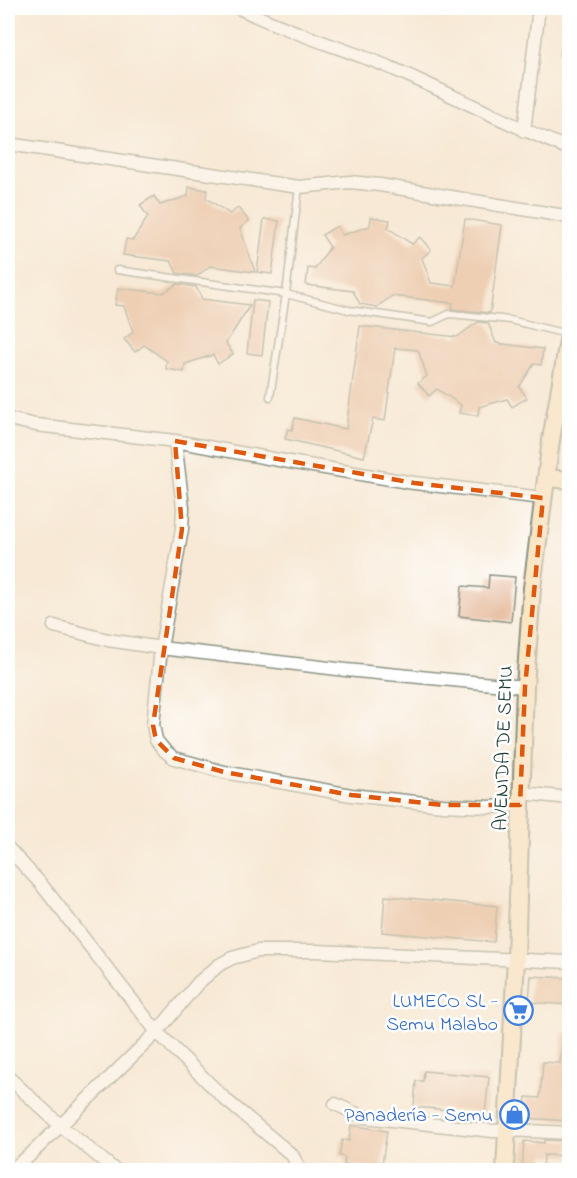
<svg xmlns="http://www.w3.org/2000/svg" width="577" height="1178" viewBox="0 0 577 1178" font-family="'Indie Flower',sans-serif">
<rect width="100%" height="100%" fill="#fff"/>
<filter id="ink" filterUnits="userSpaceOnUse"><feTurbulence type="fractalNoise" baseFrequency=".0167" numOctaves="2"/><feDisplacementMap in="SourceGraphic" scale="12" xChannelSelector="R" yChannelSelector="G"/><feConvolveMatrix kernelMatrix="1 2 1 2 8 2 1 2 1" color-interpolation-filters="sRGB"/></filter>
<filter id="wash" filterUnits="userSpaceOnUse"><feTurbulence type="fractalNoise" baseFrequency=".008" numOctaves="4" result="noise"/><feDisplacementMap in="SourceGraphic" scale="24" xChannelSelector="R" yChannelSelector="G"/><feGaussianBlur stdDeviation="1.35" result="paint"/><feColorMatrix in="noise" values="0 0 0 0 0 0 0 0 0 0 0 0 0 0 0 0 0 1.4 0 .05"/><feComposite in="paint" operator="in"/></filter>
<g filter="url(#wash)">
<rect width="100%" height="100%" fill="#f7e9d5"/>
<g id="blocks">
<path fill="#e2b08d" d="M568,30H570V58L559,55Z
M189,187L207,190L206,198L230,214L238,208L249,221L240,228L255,272L210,266L197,276L177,273L171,261L123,255L126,239L133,240L148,217L140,205L154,196L160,205L188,196Z
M371,217L390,220L388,228L412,244L420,237L431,250L422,258L431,283L455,286L465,219L502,225L490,313L452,309L453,303L392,296L377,307L360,304L353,291L306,285L308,268L315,269L330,247L322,235L337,226L342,235L370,226Z
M264,219L279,221L272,274L257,272Z
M177,284L196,287L202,299L250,305L226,343L233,354L218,364L213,355L185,364L184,372L166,369L167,361L144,345L135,352L124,339L133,332L124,306L115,305L118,288L163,293Z
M253,300L268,302L262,355L247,353Z
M478,322L488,323L496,343L543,349L541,365L534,364L519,387L527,398L512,407L507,399L479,407L478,416L459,413L461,405L437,389L429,396L418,383L427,376L418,350L395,348L385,421L373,419L364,457L285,439L288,429L292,430L295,418L346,429L360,326L457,337Z
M489,575L515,577L511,622L459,616L462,586L488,588Z
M385,896L497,906L494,942L382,932Z
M531,976L567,978V982H570V1005L529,1002Z
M563,1032L570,1033V1121L524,1118L526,1097L540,1098L543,1062L560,1063Z
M424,1071L489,1077L485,1113L414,1107L416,1081H423Z
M351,1125L387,1131L381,1170L344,1164L345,1157L339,1156L342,1140L349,1141Z
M544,1140L570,1141V1156L544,1155L543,1170H522L524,1141L544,1143Z"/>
</g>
</g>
<g filter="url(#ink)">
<use href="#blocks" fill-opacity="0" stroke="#8b9384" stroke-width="1.5"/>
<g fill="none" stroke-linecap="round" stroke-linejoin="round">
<defs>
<path id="lane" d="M117,270L286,294L349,310L432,322L449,314L471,316L510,320L567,334
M270,397L286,294L299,187"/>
<path id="street" d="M239,8C287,32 340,47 389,67C450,93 508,125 570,149
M524,131L539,8
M8,144L299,187L350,182L380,185L570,217
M8,419L36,425L175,441L295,463L414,483L543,498
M175,441L183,508L182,529L161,648L153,725L156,740L165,751L174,758L224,772L351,795L443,805L490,807L520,805
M54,626L108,640L161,648L346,670L525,687
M521,793L570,798
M8,848L41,884L157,1032L226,1100L292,1155L297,1164V1170
M8,1077L61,1126L115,1170
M335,1104L364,1117L493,1131L508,1130L570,1133
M11,1170L29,1156L157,1032L198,983L219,965L232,958L258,951H316L570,962"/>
<path id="secondary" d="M546,478L570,480
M505,1170L516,958L525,687L532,588L551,440L570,329"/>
</defs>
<use href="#lane" stroke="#8b9384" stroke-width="9"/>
<use href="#street" stroke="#8b9384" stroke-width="15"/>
<use href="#secondary" stroke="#8b9384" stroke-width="20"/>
<use href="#lane" stroke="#fff" stroke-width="6"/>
<use href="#street" stroke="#fff" stroke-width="12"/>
<use href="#secondary" stroke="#fbe6c4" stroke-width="16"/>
</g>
</g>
<path d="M0 0H577V1178H0ZM175,441L414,483L543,498L525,687L520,805H443L351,795L224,772L174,758L156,740L153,725L182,529Z" fill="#f7e9d5" fill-opacity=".55" fill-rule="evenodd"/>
<path fill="none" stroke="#de580e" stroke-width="4.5" stroke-dasharray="12 8" stroke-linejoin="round" d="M175,441L414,483L543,498L525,687L520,805H443L351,795L224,772L174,758L156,740L153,725L182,529Z"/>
<defs>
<symbol id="supermarket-ring" viewBox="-11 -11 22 22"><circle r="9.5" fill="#fff" stroke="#3f7fe0" stroke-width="1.5"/><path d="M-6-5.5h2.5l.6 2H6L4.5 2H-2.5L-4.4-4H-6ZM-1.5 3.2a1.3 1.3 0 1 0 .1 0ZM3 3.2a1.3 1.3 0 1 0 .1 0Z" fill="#3f7fe0"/></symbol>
<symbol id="shop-ring" viewBox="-11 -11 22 22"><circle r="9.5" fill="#fff" stroke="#3f7fe0" stroke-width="1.5"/><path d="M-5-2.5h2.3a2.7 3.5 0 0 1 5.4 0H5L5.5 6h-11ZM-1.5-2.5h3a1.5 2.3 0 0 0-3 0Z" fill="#3f7fe0"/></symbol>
</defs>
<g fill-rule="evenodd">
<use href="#supermarket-ring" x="502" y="994" width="33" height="33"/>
<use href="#shop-ring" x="498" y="1098" width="33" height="33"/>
</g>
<g text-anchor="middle" stroke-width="5" stroke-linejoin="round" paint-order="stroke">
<g font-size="20" fill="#1f3d34" stroke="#fff">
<text transform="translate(502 748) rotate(-88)" y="7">AVENIDA DE SEMU</text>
</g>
<g font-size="20" fill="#366cbe" stroke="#fff" text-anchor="end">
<text x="498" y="1007">LUMECO SL -<tspan x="498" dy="23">Semu Malabo</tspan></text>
<text x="493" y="1121">Panadería - Semu</text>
</g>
</g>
<rect width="577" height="1178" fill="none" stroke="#fff" stroke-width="30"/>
</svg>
